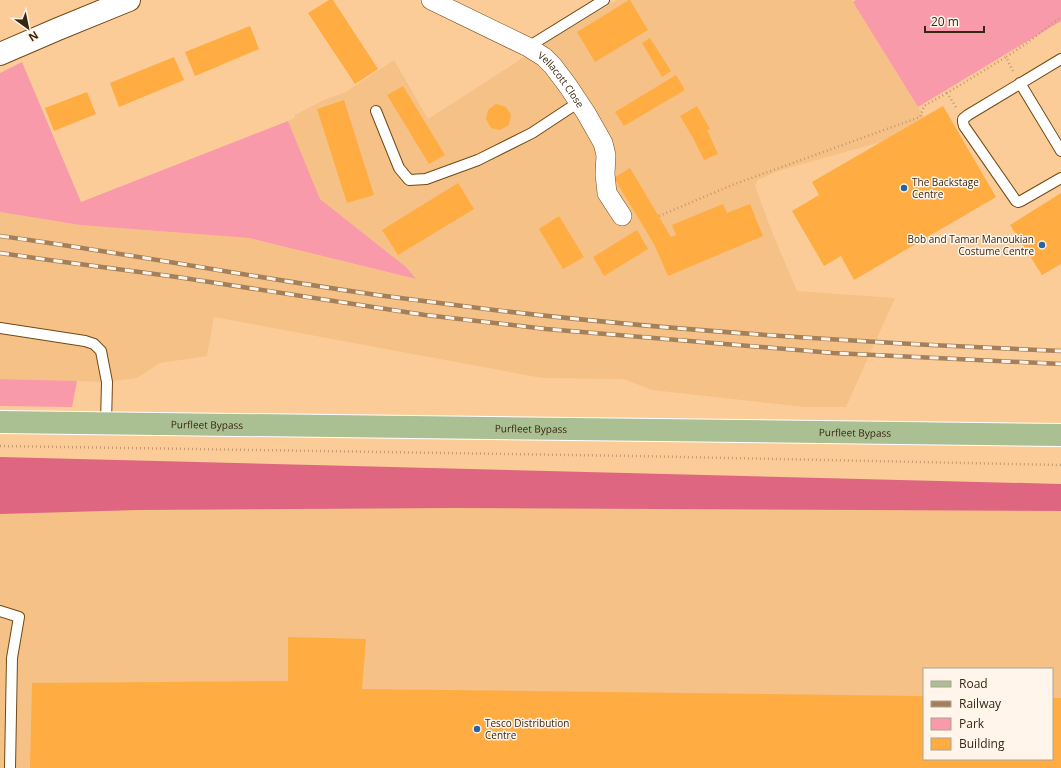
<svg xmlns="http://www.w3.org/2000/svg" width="1061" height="768" viewBox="0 0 1061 768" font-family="'Open Sans',sans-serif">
<rect width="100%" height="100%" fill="#fccc98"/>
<path fill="#f5c186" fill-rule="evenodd" d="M617,0H852L924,117L881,142L781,170L758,180L755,186L772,232L797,291L895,298L846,407H805L652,390L624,379L542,378L214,317L207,356L160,363L137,378L107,382L0,379V212L80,225L249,238L415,279L406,267L320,199L288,121L295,118V115L324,100L346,92L394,60L428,119L549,41Z
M0,493L1061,503V768H0ZM924,669H1052V759H924Z"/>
<path fill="#f99aaa" d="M856,0H1061V21L918,107L853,2Z
M22,62L81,202L288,121L320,199L406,267L416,279L249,238L80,225L0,212V73Z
M0,379L77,381L72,407L0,406Z"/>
<path fill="#df6680" d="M0,457L1061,484V511L454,508L138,510L0,514Z"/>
<path fill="#ffac42" d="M329,0H333L378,69L355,84L308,13Z
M629,0H630L648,30L595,62L577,32Z
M250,26L259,49L195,76L185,52Z
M650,38L671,71L662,77L642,43Z
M174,57L184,80L119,107L110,83Z
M676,75L685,90L624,126L615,112Z
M403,86L445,155L429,164L387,95Z
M87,92L96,114L54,131L45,108Z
M344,100L374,195L347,203L317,109Z
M496,104L506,107L511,115L509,125L500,130L491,128L486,119L488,110Z
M697,106L710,129L707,130L718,154L704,160L693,138L680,116Z
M943,106L996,197L854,280L841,256L824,266L792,211L819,195L812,182Z
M630,168L671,237L676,235L672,225L723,204L727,213L750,204L763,236L668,276L654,244L614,178Z
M458,183L474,209L398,255L382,230Z
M1061,193V264L1042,275L1010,225Z
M559,216L584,257L563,269L539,229Z
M637,230L648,249L604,276L593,257Z
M288,637L366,639L362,689L924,696V759H1052V698H1061V768H30L32,683L288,681Z"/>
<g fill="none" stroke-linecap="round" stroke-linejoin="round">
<defs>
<path id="service" d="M528,47L604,0
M1061,59L968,115L963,119V122L964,126L1016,201L1018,202L1021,201L1061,178
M1020,83L1061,151
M376,111L399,168L409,180L426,179L478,160L532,133L579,102
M0,328L85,341L94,344L101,351L107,382L106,423
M0,611L19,617L12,658L10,768"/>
<g id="minor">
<path id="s1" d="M431,0L528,47L544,57L553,66L568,86L586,113L603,143L606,155L605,174L607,193L622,216"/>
</g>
<path id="tertiary" d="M0,54L58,29L129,0"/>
<g id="primary">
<path id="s2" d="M0,422L1061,435"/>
</g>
</defs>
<use href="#service" stroke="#714913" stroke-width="12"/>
<use href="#minor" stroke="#714913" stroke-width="20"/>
<use href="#tertiary" stroke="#714913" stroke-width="24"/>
<use href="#primary" stroke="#fff" stroke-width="24"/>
<path stroke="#c19a6f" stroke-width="2.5" stroke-dasharray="1 3" stroke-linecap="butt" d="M1013,71L1006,57L1027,43L1061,17
M956,107L947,93L1006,57
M659,216L732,185L920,117L924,106L947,93
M0,446L635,456L1061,465"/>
<use href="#service" stroke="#fff" stroke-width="10"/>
<use href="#minor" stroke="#fff" stroke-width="19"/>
<use href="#tertiary" stroke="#fff" stroke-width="22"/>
<use href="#primary" stroke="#aabf92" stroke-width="22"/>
<defs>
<path id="rail" d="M0,236C126,253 251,277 377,295C415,300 455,305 494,310C682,332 872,343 1061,351
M0,253L49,260L177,277L425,315L546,329L833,353L1061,364"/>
</defs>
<use href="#rail" stroke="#a3805a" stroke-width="4.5"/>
<use href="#rail" stroke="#fff5eb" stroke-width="3" stroke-dasharray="9" stroke-linecap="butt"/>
</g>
<g fill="#29659c" stroke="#fff5eb" stroke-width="1.5">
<circle cx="904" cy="188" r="4"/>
<circle cx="1042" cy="245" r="4"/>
<circle cx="477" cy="729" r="4"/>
</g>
<g text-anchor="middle" stroke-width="3" stroke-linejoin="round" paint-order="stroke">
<g font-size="10" fill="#382611" stroke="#fff5eb">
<text dy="4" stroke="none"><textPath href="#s1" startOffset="155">Vellacott Close</textPath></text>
<text dy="4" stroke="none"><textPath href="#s2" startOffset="207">Purfleet Bypass</textPath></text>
<text dy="4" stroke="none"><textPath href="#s2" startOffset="531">Purfleet Bypass</textPath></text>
<text dy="4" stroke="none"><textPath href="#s2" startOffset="855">Purfleet Bypass</textPath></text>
</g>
<g font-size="10" fill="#382611" stroke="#fff5eb" text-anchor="start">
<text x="912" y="186">The Backstage<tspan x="912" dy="12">Centre</tspan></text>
<text x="1034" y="243" text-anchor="end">Bob and Tamar Manoukian<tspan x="1034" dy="12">Costume Centre</tspan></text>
<text x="485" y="727">Tesco Distribution<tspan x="485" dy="12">Centre</tspan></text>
</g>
</g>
<rect x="923" y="668" width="130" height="92" fill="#fff5eb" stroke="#afa294"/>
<rect x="931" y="681" width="20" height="6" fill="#aabf92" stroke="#afa294"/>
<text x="959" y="688" font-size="12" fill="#382611">Road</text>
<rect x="931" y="701" width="20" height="6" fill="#a3805a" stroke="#afa294"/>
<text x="959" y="708" font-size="12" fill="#382611">Railway</text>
<rect x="931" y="718" width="20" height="12" fill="#f99aaa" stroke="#afa294"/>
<text x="959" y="728" font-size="12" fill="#382611">Park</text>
<rect x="931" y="738" width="20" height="12" fill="#ffac42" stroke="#afa294"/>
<text x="959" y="748" font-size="12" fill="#382611">Building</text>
<g transform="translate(28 28) rotate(147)" stroke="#fff5eb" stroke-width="3" paint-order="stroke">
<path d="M0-3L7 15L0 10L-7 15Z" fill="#382611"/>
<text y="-6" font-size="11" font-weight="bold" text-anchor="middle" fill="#382611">N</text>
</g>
<path d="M925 26v6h59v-6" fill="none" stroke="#382611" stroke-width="2"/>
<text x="931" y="26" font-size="12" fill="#382611" stroke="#fff5eb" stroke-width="3" paint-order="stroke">20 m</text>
</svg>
